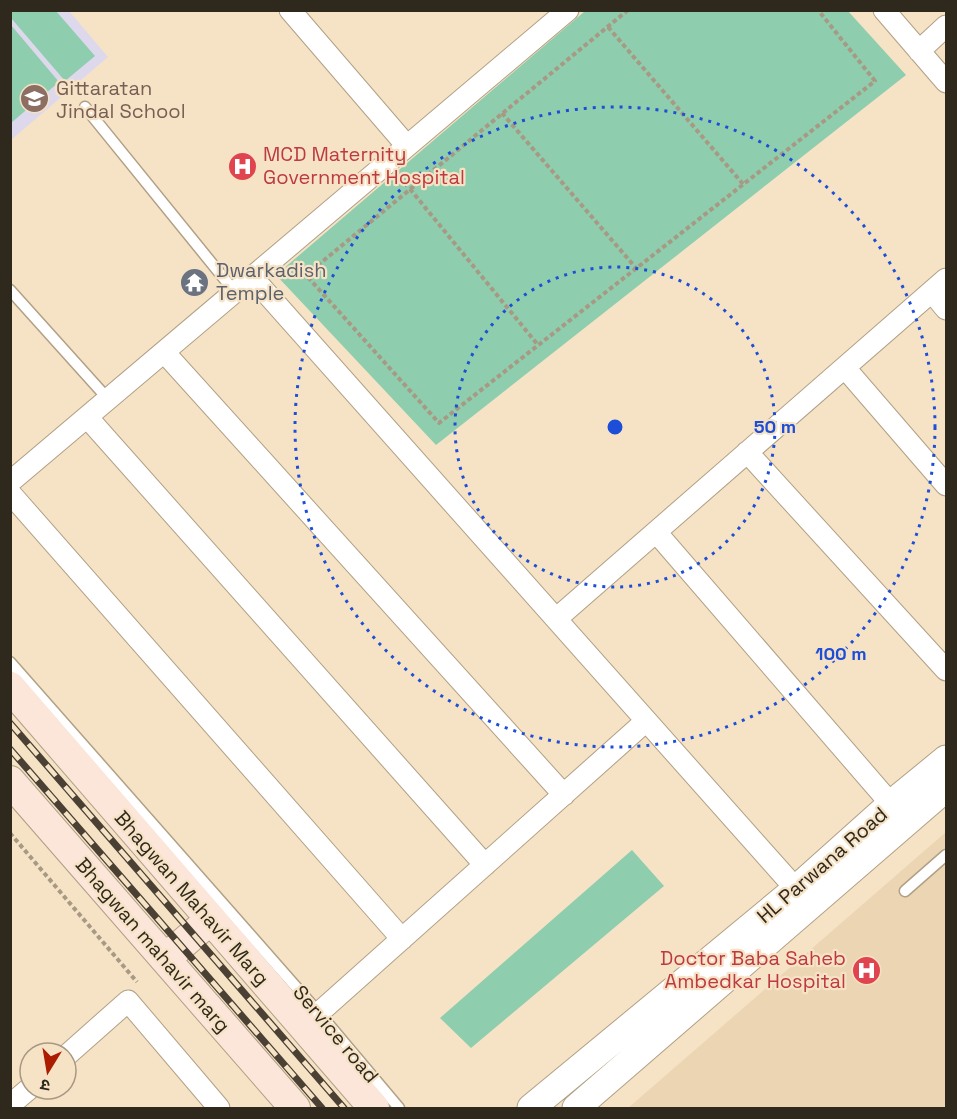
<svg xmlns="http://www.w3.org/2000/svg" width="957" height="1119" viewBox="0 0 957 1119" font-family="'Space Grotesk','Noto Sans Devanagari',sans-serif">
<rect width="100%" height="100%" fill="#f6e3c6"/>
<path fill="#ecd5b3" d="M946,832V1108H628Z"/>
<path fill="#ded8ed" d="M11,11H69L108,57L11,140Z"/>
<path fill="#8ecdad" d="M10,11H56L95,56L65,81L11,18Z
M585,11H848L906,75L436,445L276,275Z
M11,25L59,82L11,123H10Z
M632,850L664,886L471,1048L440,1018Z"/>
<g fill="none" stroke-linecap="round" stroke-linejoin="round">
<defs>
<path id="service" d="M85,107L235,292
M10,290L108,399
M10,662L319,1013L399,1108
M905,891L946,855"/>
<path id="minor" d="M290,10L407,146
M884,10L946,82
M919,51L946,26
M252,277L796,889
M932,292L946,309
M164,352L564,795
M845,368L946,485
M87,417L485,865
M747,452L946,670
M10,482L568,10
M10,493L402,939
M656,532L891,804
M556,619L946,279
M303,1027L646,721
M66,1056L128,1001L219,1108
M10,1105L30,1088"/>
<path id="tertiary" d="M531,1108L796,889L891,804L946,759
M576,1108L946,788"/>
<path id="secondary" d="M10,687L374,1108
M10,781L295,1108
M165,959L211,919"/>
</defs>
<use href="#service" stroke="#b1a085" stroke-width="13"/>
<use href="#minor" stroke="#b1a085" stroke-width="23"/>
<use href="#tertiary" stroke="#b1a085" stroke-width="29"/>
<use href="#secondary" stroke="#b1a085" stroke-width="32"/>
<path stroke="#a79983" stroke-width="4" stroke-dasharray="4.5 3" stroke-linecap="butt" d="M628,10L306,275L439,423L875,81L818,10
M608,27L743,184
M502,113L636,268
M410,189L538,345
M10,833L137,982"/>
<use href="#service" stroke="#fff" stroke-width="10"/>
<use href="#minor" stroke="#fff" stroke-width="21"/>
<use href="#tertiary" stroke="#fff" stroke-width="27"/>
<use href="#secondary" stroke="#fbe6d9" stroke-width="30"/>
<defs>
<path id="rail" d="M10,723L344,1108
M10,749L322,1108"/>
</defs>
<use href="#rail" stroke="#4a4134" stroke-width="7"/>
<use href="#rail" stroke="#f6e3c6" stroke-width="4.5" stroke-dasharray="14" stroke-linecap="butt"/>
</g>
<g fill="none" stroke="#1d4ed8" stroke-width="3" stroke-dasharray="3 6">
<circle cx="615" cy="427" r="160"/>
<circle cx="615" cy="427" r="320"/>
</g>
<defs>
<symbol id="school-disc" viewBox="-11 -11 22 22"><circle r="9.5" fill="#8d6e63" stroke="#f6e3c6"/><path d="M0-5L7-2L0 1L-7-2ZM-4 1L0 2.5L4 1V4Q0 6-4 4Z" fill="#fff"/></symbol>
<symbol id="hospital-disc" viewBox="-11 -11 22 22"><circle r="9.5" fill="#e0444e" stroke="#f6e3c6"/><path d="M-5-5h3v3.5h4V-5h3V5h-3V1.5h-4V5h-3Z" fill="#fff"/></symbol>
<symbol id="temple-disc" viewBox="-11 -11 22 22"><circle r="9.5" fill="#6b7280" stroke="#f6e3c6"/><path d="M0-6L5-2H3V0L6.5 2.5H4V6H1.5V3h-3V6H-4V2.5H-6.5L-3 0V-2H-5Z" fill="#fff"/></symbol>
</defs>
<g fill-rule="evenodd">
<use href="#school-disc" x="18" y="82" width="33" height="33"/>
<use href="#hospital-disc" x="226" y="150" width="33" height="33"/>
<use href="#temple-disc" x="178" y="266" width="33" height="33"/>
<use href="#hospital-disc" x="850" y="954" width="33" height="33"/>
</g>
<g text-anchor="middle" stroke-width="4.5" stroke-linejoin="round" paint-order="stroke">
<g font-size="20" fill="#785e54" stroke="#f6e3c6" text-anchor="start">
<text x="56" y="95">Gittaratan<tspan x="56" dy="23">Jindal School</tspan></text>
</g>
<g font-size="20" fill="#be3a42" stroke="#f6e3c6" text-anchor="start">
<text x="263" y="161">MCD Maternity<tspan x="263" dy="23">Government Hospital</tspan></text>
<text x="846" y="965" text-anchor="end">Doctor Baba Saheb<tspan x="846" dy="23">Ambedkar Hospital</tspan></text>
</g>
<g font-size="20" fill="#5b616d" stroke="#f6e3c6" text-anchor="start">
<text x="216" y="277">Dwarkadish<tspan x="216" dy="23">Temple</tspan></text>
</g>
<g font-size="20" fill="#2f281d" stroke="#f6e3c6">
<text transform="translate(822 865) rotate(-41)" y="7">HL Parwana Road</text>
<text transform="translate(192 898) rotate(49)" y="7">Bhagwan Mahavir Marg</text>
<text transform="translate(153 945) rotate(49)" y="7">Bhagwan mahavir marg</text>
<text transform="translate(336 1034) rotate(50)" y="7">Service road</text>
</g>
</g>
<circle cx="615" cy="427" r="9" fill="#1d4ed8" stroke="#f6e3c6" stroke-width="3"/>
<g font-size="18" text-anchor="middle" font-weight="bold" fill="#1d4ed8" stroke="#f6e3c6" stroke-width="4.5" stroke-linejoin="round" paint-order="stroke">
<text x="775" y="433">50 m</text>
<text x="841" y="660">100 m</text>
</g>
<rect width="957" height="1119" fill="none" stroke="#2f281d" stroke-width="24"/>
<g transform="translate(48 1071) rotate(191)"><circle r="28" fill="#f6e3c6" stroke="#a69882" stroke-width="1.5"/>
<path d="M0-4.5L10 22L0 15L-10 22Z" fill="#ab1c01"/>
<text y="-9" font-size="16" font-weight="bold" text-anchor="middle" fill="#2f281d">उ</text>
</g>
</svg>
